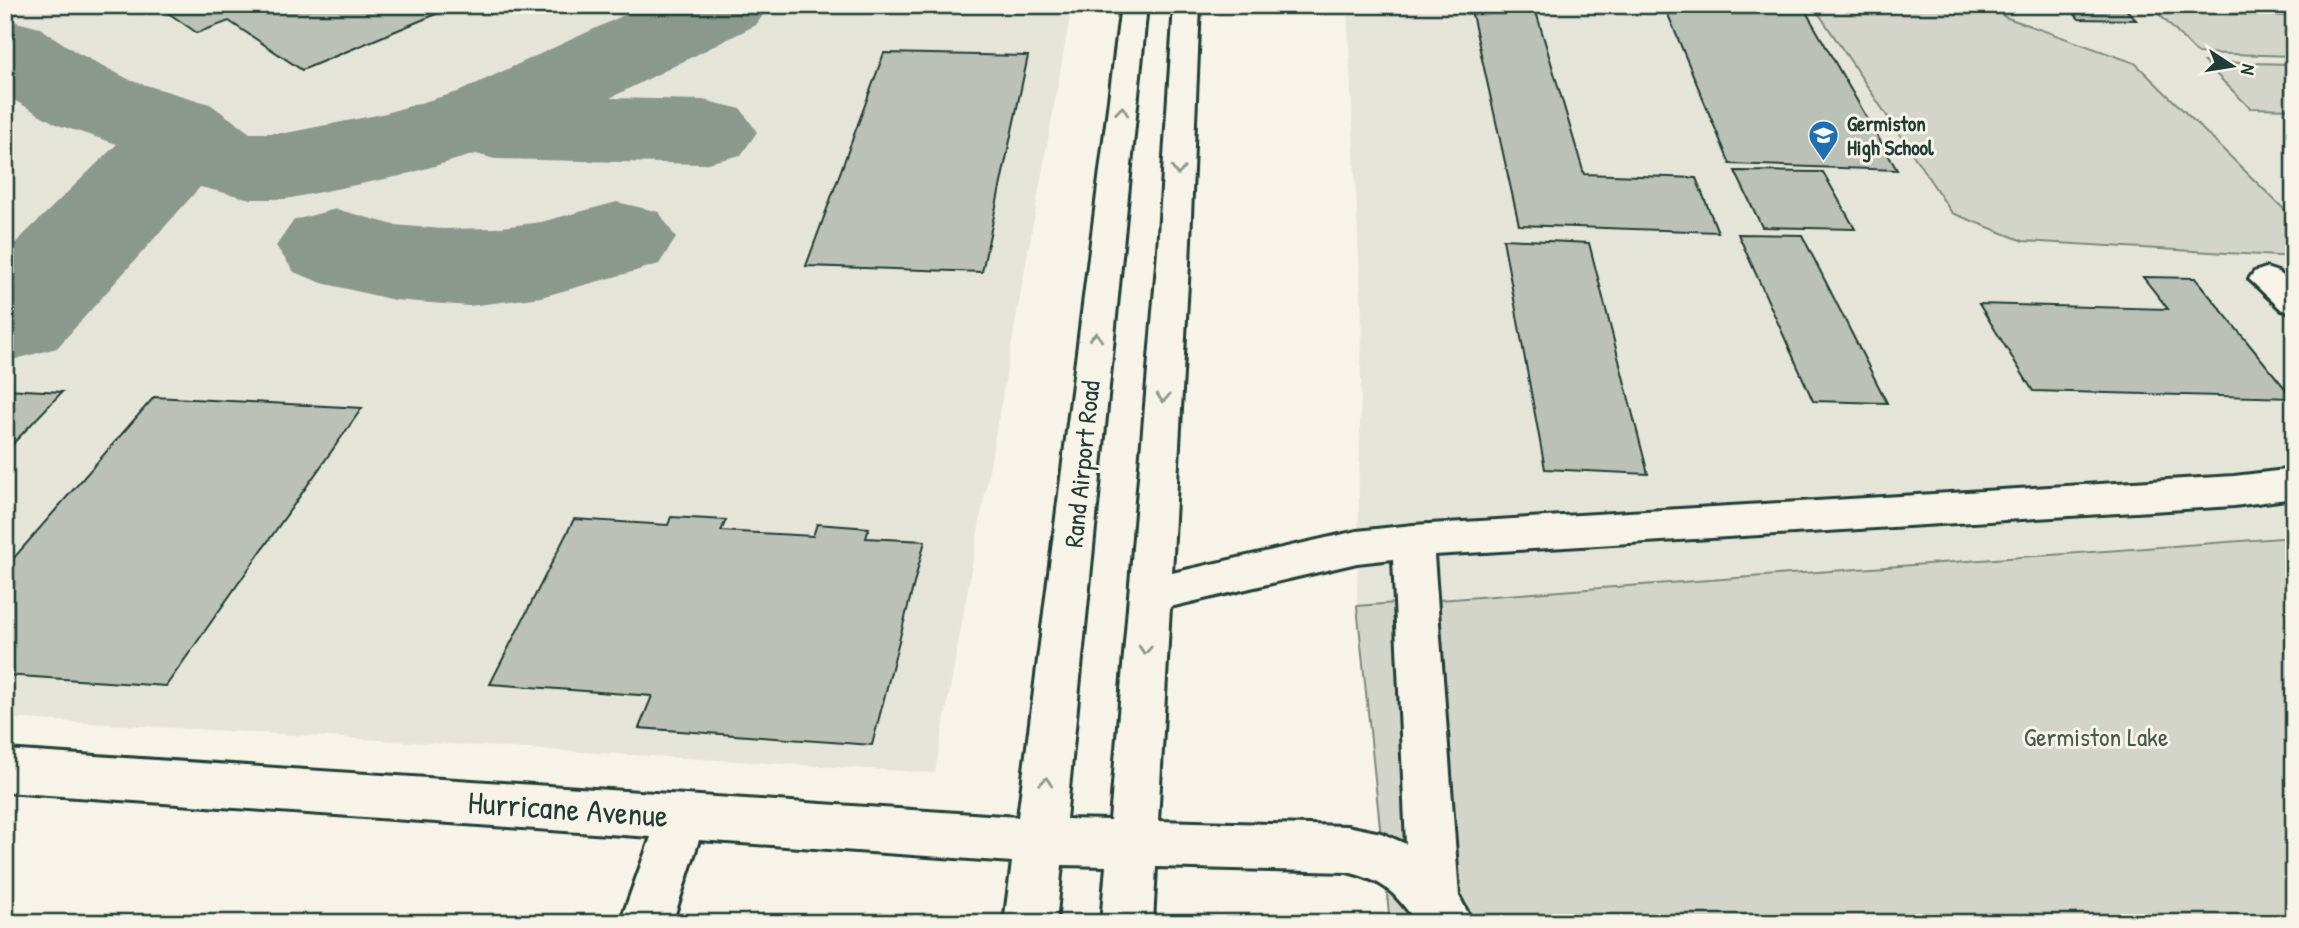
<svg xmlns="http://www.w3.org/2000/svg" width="2299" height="928" viewBox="0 0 2299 928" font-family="'Patrick Hand',sans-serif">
<rect width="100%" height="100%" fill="#f7f3e8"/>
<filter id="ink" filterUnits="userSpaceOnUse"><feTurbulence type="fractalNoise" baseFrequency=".0143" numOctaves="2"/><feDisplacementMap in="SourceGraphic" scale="14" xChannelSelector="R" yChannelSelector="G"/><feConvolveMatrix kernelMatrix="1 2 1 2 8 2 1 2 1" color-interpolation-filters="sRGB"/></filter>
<g filter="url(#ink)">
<path fill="#e5e4d9" d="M5,5H1072L935,773L5,718Z
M1347,5H2294V537L1357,606L1362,321Z"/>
<path fill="#d3d5ca" stroke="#79897f" stroke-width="2" d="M1813,5H1991L2005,17L2135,63L2294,219V257L2023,241L1952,213Z
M2157,12L2294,16V56L2197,53Z
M2204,62L2294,64V109L2250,108Z
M2294,537V923H1390L1357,606Z"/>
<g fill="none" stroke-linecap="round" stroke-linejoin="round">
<path fill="#8b988e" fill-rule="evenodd" d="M646,5H770L756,25L610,98L703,100L741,109L757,132L741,155L703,164L495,159L476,154L400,176L286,199H251L200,187L57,348L12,360L5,359V253L117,144L58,125L5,95V19L40,28L76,52L132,81L210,104L250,133H286L382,114L458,92Z
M617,202L659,212L676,238L659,264L632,272L541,297L469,306L394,300L322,283L294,272L276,246L294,220L336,209L394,225L443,229L494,228L541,222Z"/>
</g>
<path fill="#bbc1b6" stroke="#1f3d34" stroke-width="2" d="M157,5H458L302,70L229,21L197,33Z
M1470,5H1534L1584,174L1696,178L1718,232L1519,225Z
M1664,5H1802L1897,170L1730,164Z
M2067,5H2122L2136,20L2079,19Z
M884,53L1028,56L982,272L806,266Z
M1735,171L1823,172L1855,229L1762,227Z
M1738,234L1802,235L1887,403L1813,401Z
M1503,239L1589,243L1648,474L1545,469Z
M2143,277L2195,278L2293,398L2033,391L1979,304L2168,309Z
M5,389L62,392L5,452Z
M154,397L362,408L166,686L5,675V568Z
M671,517L726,520L721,531L813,536L817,524L869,528L866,538L925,541L872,745L639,728L652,696L490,684L574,519L668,525Z"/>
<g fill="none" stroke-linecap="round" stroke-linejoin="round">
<defs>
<path id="minor" d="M1121,5H1147L1066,819L1110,820L1157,264L1174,5H1200L1189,264L1172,573L1357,531L1413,525L2234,476L2294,469V498L2234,506L1434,555L1459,896L1473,923H1417C1394,892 1385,881 1347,872L1156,867L1153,923H1101L1106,866L1062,865L1056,923H1004L1012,862L699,840L672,923H620L651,837L5,792V750L1018,817ZM1393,559L1406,844L1381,833L1347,826L1158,821L1170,607L1357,563Z
M2266,268L2278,272L2294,284V313L2282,310L2249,279L2254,272Z"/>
</defs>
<use href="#minor" stroke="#1f3d34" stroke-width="6"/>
<use href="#minor" fill="#f7f3e8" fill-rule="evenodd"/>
</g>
<defs><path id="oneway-chevron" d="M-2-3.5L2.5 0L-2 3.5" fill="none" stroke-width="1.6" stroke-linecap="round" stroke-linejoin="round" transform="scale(1.75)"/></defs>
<g stroke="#8b988e">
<use href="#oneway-chevron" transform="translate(1122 111) rotate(-84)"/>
<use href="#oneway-chevron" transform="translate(1178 171) rotate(93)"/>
<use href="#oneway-chevron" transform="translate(1096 337) rotate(-84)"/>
<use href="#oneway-chevron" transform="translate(1163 398) rotate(94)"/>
<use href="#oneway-chevron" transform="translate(1145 650) rotate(94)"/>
<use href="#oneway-chevron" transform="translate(1046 782) rotate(-84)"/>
</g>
</g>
<defs>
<symbol id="school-pin" viewBox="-11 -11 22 30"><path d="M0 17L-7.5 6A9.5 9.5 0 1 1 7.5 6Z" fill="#1f6fb2" stroke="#f7f3e8"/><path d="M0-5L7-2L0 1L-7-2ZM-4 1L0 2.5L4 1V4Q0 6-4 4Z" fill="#fff"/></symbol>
</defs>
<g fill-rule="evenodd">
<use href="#school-pin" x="1806" y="118" width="35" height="47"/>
</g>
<g text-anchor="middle" stroke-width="6" stroke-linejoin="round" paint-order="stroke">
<g font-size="21" font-weight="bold" fill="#1f3d34" stroke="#f7f3e8" text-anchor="start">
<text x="1847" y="131">Germiston<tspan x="1847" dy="24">High School</tspan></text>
</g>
<g font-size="26" fill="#1f3d34" stroke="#f7f3e8">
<text transform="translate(1082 464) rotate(-84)" y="9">Rand Airport Road</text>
</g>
<g font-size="26" fill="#435b52" stroke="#f7f3e8">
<text x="2096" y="746">Germiston Lake</text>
</g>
<g font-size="32" fill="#1f3d34" stroke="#f7f3e8">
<text transform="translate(568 809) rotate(4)" y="11">Hurricane Avenue</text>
</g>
</g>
<rect width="2299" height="928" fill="none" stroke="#f7f3e8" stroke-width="28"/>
<rect x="14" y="14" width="2271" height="900" fill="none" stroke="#1f3d34" stroke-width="2.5" filter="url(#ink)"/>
<g transform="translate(2232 66) rotate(102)" stroke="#f7f3e8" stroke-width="5" paint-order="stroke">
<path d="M0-5L12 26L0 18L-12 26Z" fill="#1f3d34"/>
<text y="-10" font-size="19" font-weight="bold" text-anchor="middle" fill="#1f3d34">N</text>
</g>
</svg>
